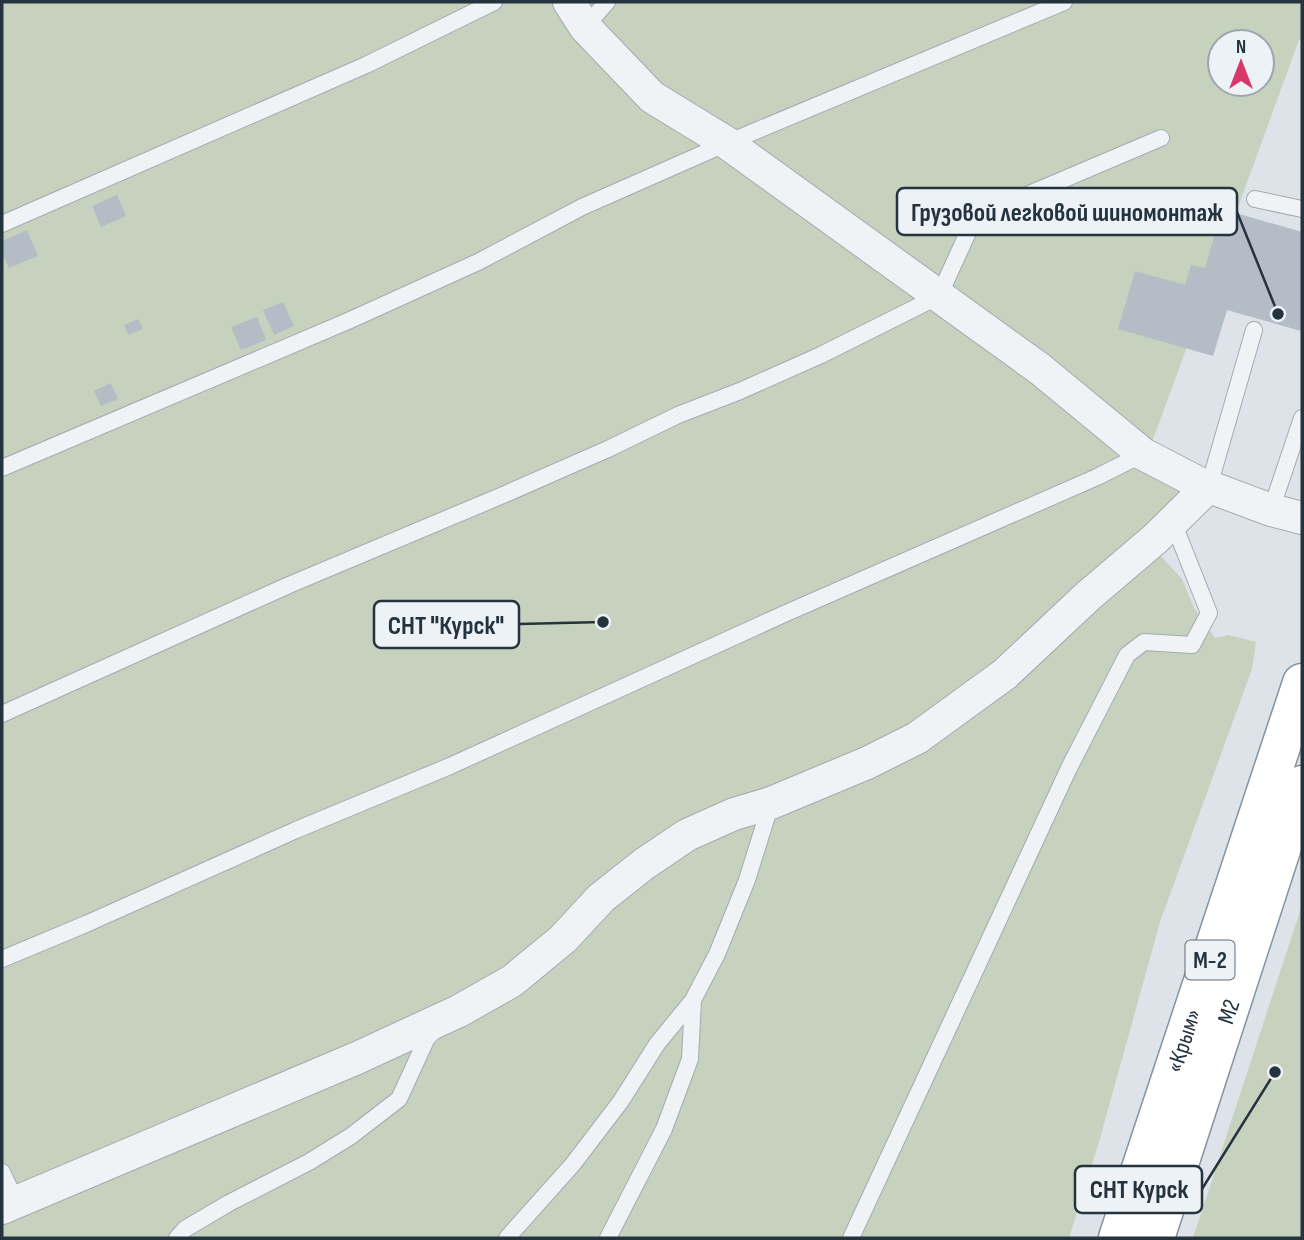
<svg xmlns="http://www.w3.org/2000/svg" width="1304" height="1240" viewBox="0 0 1304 1240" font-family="'Sofia Sans Condensed',sans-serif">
<rect width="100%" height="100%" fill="#dde3e8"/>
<path fill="#c6d2bd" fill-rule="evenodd" d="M2,2H1302V40H1299L1151,445L1190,493L1156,551L1182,579L1194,608L1215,638L1229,635L1256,642L1252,669L1160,922L1099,1142L1069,1238H2ZM1220,42H1262V84H1220Z
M1302,905V1238H1193Z"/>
<path fill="#b4bdc5" d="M117,195L126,216L101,227L92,206Z
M1222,209L1302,232L1301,331L1227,310L1213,356L1118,329L1135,271L1185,285L1191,265L1205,268Z
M27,230L38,256L9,268L2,253V241Z
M283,302L294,326L274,335L263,310Z
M257,317L266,340L241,350L231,327Z
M138,319L143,329L128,335L124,325Z
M111,383L118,399L101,406L94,391Z"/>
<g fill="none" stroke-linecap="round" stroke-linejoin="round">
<defs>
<path id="service" d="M585,27L607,2
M1255,199L1302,209
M2,224L366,65L494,2
M2,468L348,321L478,262L582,207L727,143L1064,2
M1209,486L1254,330
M1271,510L1302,418
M2,714L289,585L503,495L608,449L678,415L740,391L821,355L939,296L975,217L1161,138
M2,959L86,924L296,830L450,766L784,614L1097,477L1143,454
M2,1172L16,1202
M177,1238L185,1229L229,1203L309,1162L351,1136L399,1099L427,1038L436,1029
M507,1238L573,1164L621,1101L657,1044L693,1000L717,954L747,880L771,803
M608,1238L664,1129L690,1059L693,1000
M851,1238L1069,768L1127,655L1144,642L1192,645L1209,613L1173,522"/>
<path id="minor" d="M569,2L585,27L652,97L727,143L1040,369L1143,454L1199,483L1271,510L1302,518
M2,1208L357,1058L459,1011L512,981L563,939L601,898L644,864L687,835L734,814L771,803L867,763L917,738L1005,674L1088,596L1155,539L1209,486"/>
<g id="trunk">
<path id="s1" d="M1118,1238L1302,683"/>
<path id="s2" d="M1155,1238L1302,785"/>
</g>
</defs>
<use href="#service" stroke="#a2abb2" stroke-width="18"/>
<use href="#minor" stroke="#a2abb2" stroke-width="34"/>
<use href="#trunk" stroke="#83939f" stroke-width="41"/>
<use href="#service" stroke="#f0f3f6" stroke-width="16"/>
<use href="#minor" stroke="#f0f3f6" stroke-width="32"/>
<use href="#trunk" stroke="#fff" stroke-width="38"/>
</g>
<g text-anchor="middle" stroke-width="5" stroke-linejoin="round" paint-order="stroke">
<rect fill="#ecf2f6" stroke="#616c76" stroke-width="2" x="1185.5" y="940.5" width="49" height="39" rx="5"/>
<g font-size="23" font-weight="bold" fill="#25333f">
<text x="1210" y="968">М-2</text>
</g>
<g font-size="24" fill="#25333f" stroke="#ecf2f6">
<text dy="8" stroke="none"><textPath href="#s2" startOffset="238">М2</textPath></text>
<text dy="8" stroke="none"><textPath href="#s1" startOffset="208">«Крым»</textPath></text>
</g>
</g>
<path fill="none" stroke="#25333f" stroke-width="2.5" d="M1278 314L1237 212M603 622L519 624M1275 1072L1202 1189"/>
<g fill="#25333f" stroke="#ecf2f6" stroke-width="2.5">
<circle cx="1278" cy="314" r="7"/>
<circle cx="603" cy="622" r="7"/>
<circle cx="1275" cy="1072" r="7"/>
</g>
<g fill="#ecf2f6" stroke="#25333f" stroke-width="2.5">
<rect x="897" y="188" width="340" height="47" rx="7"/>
<rect x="374" y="601" width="145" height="47" rx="7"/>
<rect x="1075" y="1166" width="127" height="47" rx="7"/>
</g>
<g font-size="26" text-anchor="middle" font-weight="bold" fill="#25333f">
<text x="1067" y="221">Грузовой легковой шиномонтаж</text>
<text x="446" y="634">СНТ "Курск"</text>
<text x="1139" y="1198">СНТ Курск</text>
</g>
<rect width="1304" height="1240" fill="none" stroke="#25333f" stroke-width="7"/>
<g transform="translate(1241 63)"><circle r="33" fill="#ecf2f6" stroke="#9ca6ad" stroke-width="2"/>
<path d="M0-5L12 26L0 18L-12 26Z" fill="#d73867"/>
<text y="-10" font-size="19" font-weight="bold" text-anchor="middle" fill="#25333f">N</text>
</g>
</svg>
